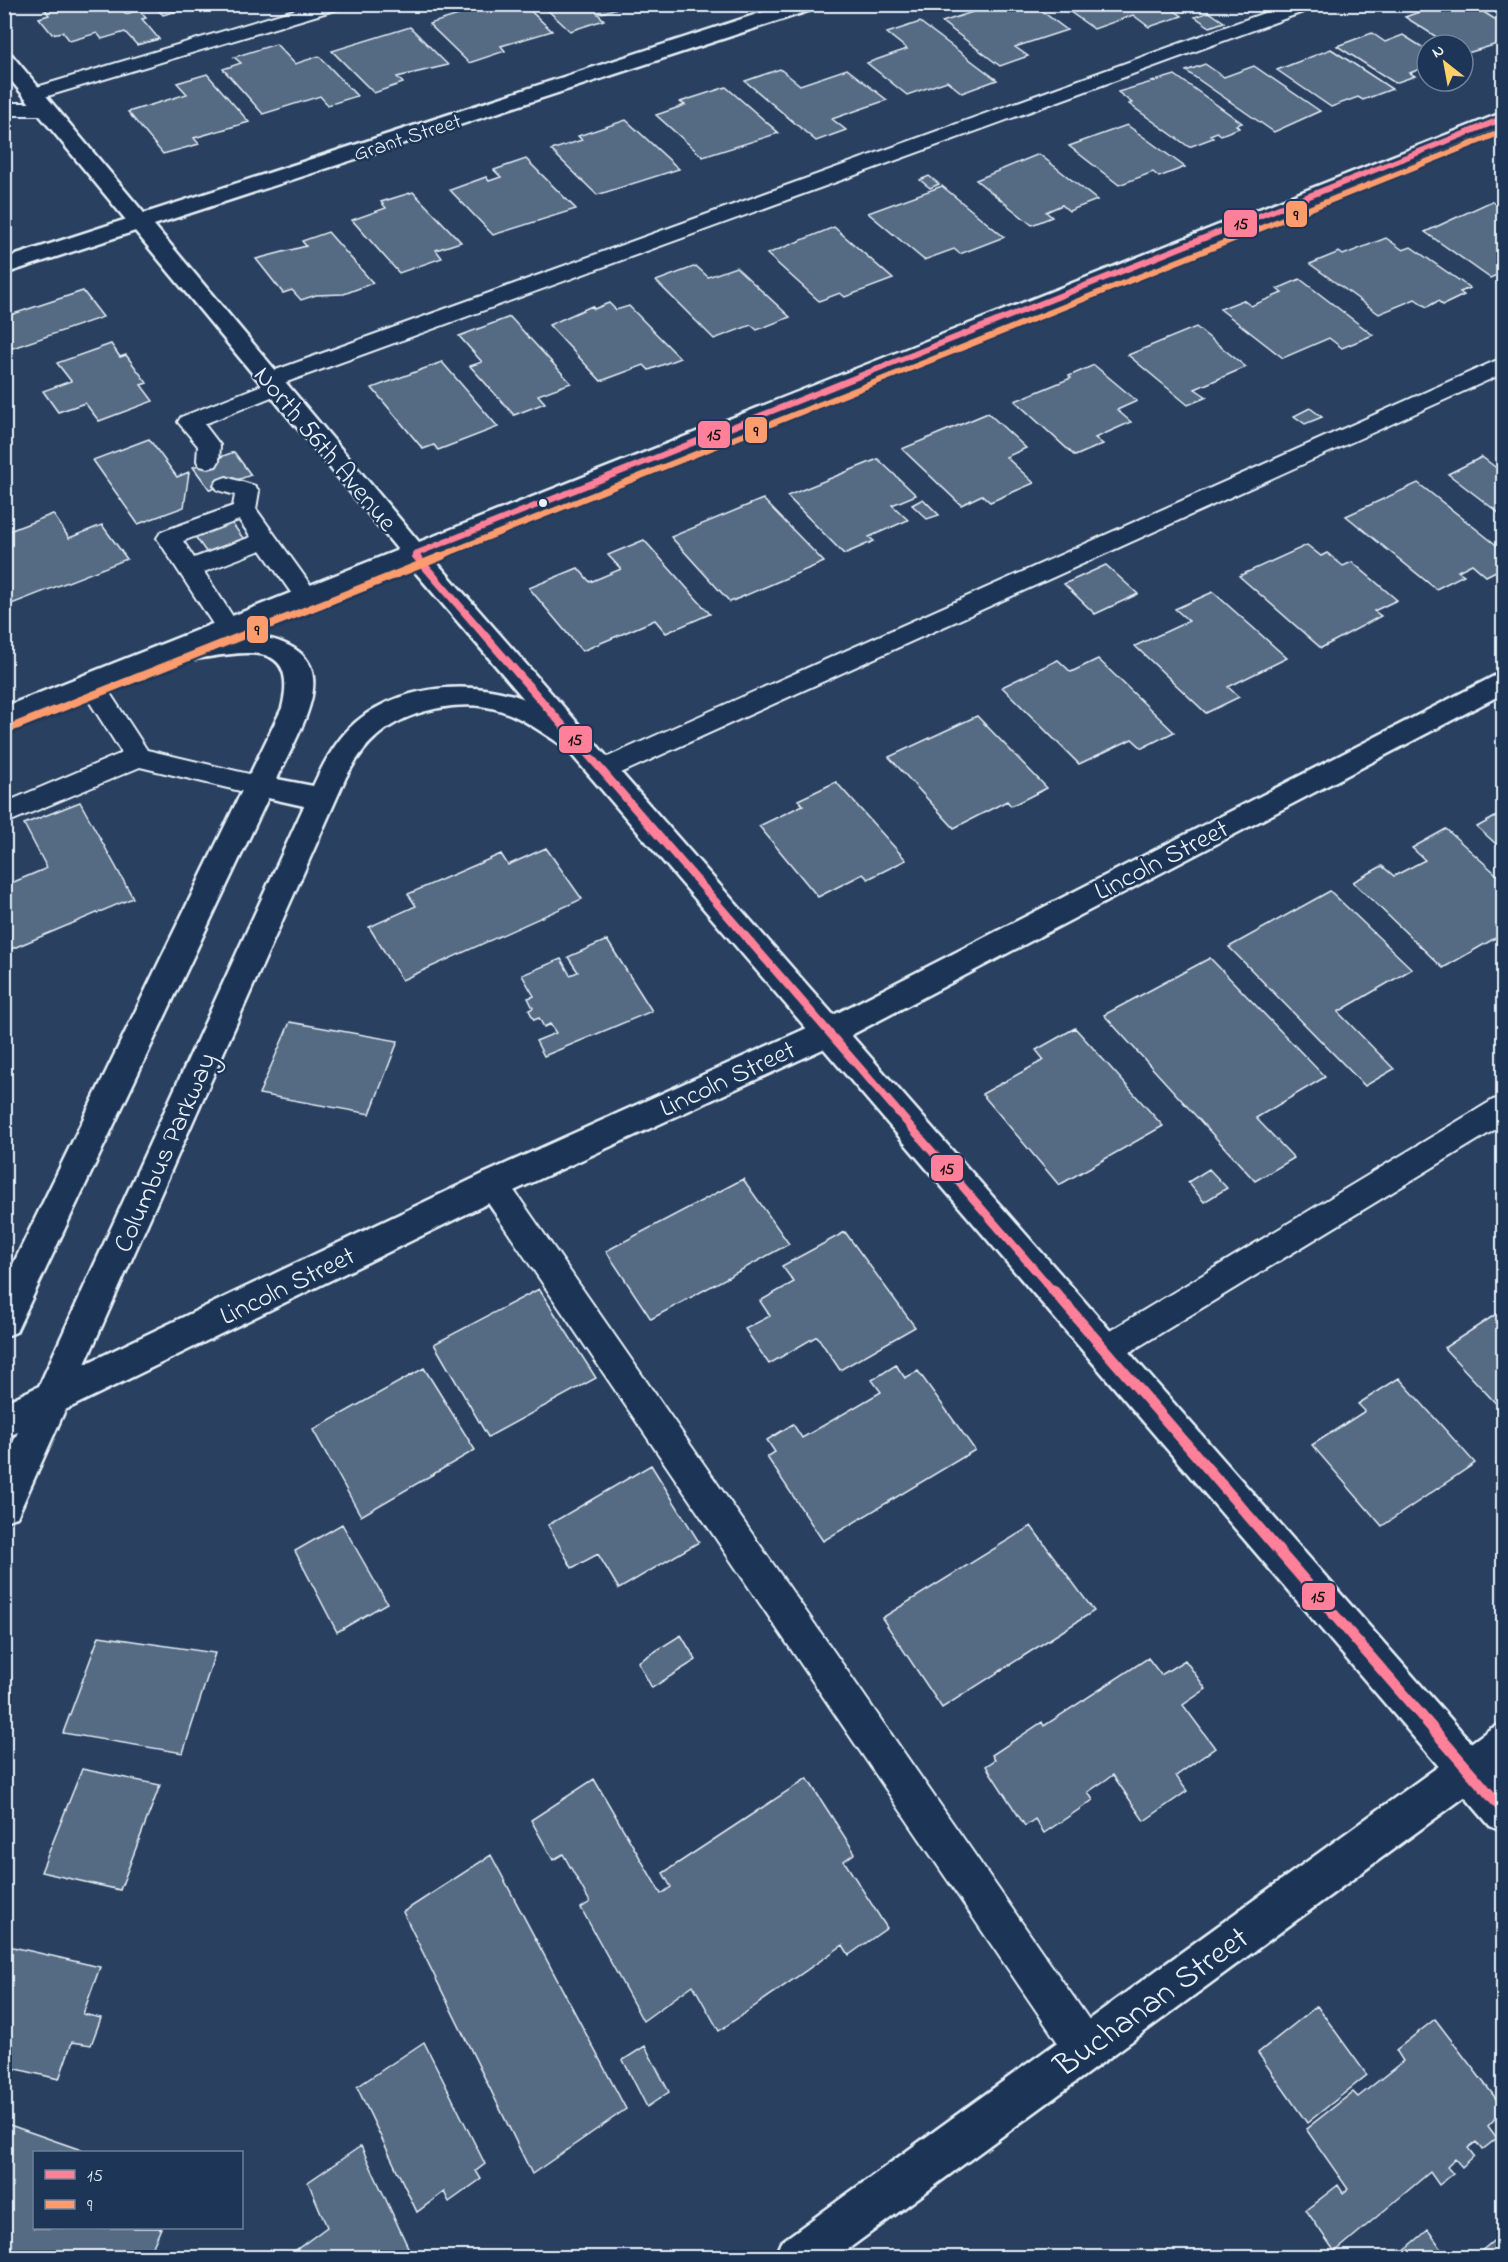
<svg xmlns="http://www.w3.org/2000/svg" width="1508" height="2262" viewBox="0 0 1508 2262" font-family="'Indie Flower',sans-serif">
<rect width="100%" height="100%" fill="#294061"/>
<filter id="ink" filterUnits="userSpaceOnUse"><feTurbulence type="fractalNoise" baseFrequency=".0167" numOctaves="2"/><feDisplacementMap in="SourceGraphic" scale="12" xChannelSelector="R" yChannelSelector="G"/><feConvolveMatrix kernelMatrix="1 2 1 2 8 2 1 2 1" color-interpolation-filters="sRGB"/></filter>
<g filter="url(#ink)">
<path fill="#556a83" stroke="#e8f1f8" stroke-width="1.5" d="M41,4H117L126,14L139,10L146,18L142,19L159,39L137,45L125,32L102,39L97,33L70,41L63,32L52,34L39,18L49,15Z
M144,4H198V5L163,15L156,8L149,10Z
M486,4H523L552,31L501,46L505,51L469,63L429,24L488,6Z
M541,4H626L627,5L598,14L604,20L570,31Z
M985,4H1032L1067,30L1015,47L1028,56L1000,66L942,22L988,7Z
M1059,4H1165L1182,16L1149,27L1133,15L1094,29Z
M1434,4H1471L1504,25V39L1494,45L1464,54L1463,45H1449L1405,17L1436,6Z
M1209,12L1224,22L1210,27L1195,17Z
M920,22L997,80L962,93L947,81L907,95L867,63L907,49L887,33Z
M410,27L448,65L397,77L403,83L374,93L332,51Z
M1372,33L1385,42L1403,35L1427,50V73L1420,69L1410,73L1415,76L1395,83L1337,46Z
M276,44L295,64L319,56L357,96L328,105L320,96L263,114L223,69L241,63L234,57Z
M1331,49L1392,89L1363,100L1358,97L1331,107L1277,70Z
M1205,64L1224,77L1254,66L1320,111L1274,132L1186,71Z
M780,69L800,85L847,69L887,100L832,119L846,130L816,141L745,81Z
M207,74L249,122L194,138L199,144L163,154L128,112L187,94L177,83Z
M1175,75L1242,123L1236,125L1239,128L1221,135L1217,132L1210,135L1213,138L1189,147L1129,104L1132,103L1118,92Z
M726,87L779,133L703,157L656,115L685,105L680,102Z
M626,120L679,169L597,195L551,150L582,140L578,136Z
M1127,125L1185,167L1159,177L1153,172L1119,185L1069,146Z
M1039,154L1097,200L1069,211L1062,205L1046,212L1052,217L1032,225L976,180Z
M526,159L576,209L493,235L450,190L486,177L489,181L501,177L494,170Z
M929,176L939,184L930,188L920,180Z
M942,186L1004,237L960,254L954,249L924,260L868,213Z
M413,192L461,242L436,250L442,258L399,273L352,220L386,208L381,202Z
M1492,201L1504,209V272L1490,278L1425,232Z
M834,227L893,279L845,297L840,293L819,301L767,254Z
M328,232L373,283L344,294L316,295L301,300L292,290L283,293L256,259L306,246L302,241Z
M1386,238L1403,250L1411,247L1470,288L1460,292L1464,295L1443,305L1438,301L1427,307L1415,299L1379,314L1310,264L1339,252L1343,255Z
M696,266L708,277L736,267L790,317L757,330L751,325L714,339L656,281Z
M1300,279L1373,335L1342,348L1329,338L1283,358L1220,309L1243,300L1251,306L1282,293L1277,289Z
M83,291L103,317L4,351V317Z
M609,303L616,310L629,306L680,358L649,370L644,365L601,381L549,325L592,306L594,309Z
M510,317L571,383L538,395L545,403L514,415L470,366L482,362L459,336Z
M1196,327L1246,367L1195,389L1207,397L1188,405L1128,355Z
M111,344L120,357L126,355L147,383L141,385L153,401L99,421L85,403L58,412L43,391L71,381L57,363Z
M442,362L498,427L438,450L434,445L423,449L372,388Z
M1094,365L1137,401L1117,410L1131,422L1095,438L1103,444L1075,456L1015,401L1071,378L1069,376Z
M1310,408L1322,417L1305,424L1294,416Z
M988,413L1026,448L1006,457L1034,483L990,502L982,495L961,505L902,449Z
M149,439L177,477L189,472L184,507L138,524L93,460Z
M234,452L251,475L210,490L193,467Z
M1482,457L1499,470L1504,468V517L1448,474Z
M878,459L916,495L892,505L908,520L869,537L874,541L844,554L787,496Z
M1418,483L1504,551V567L1486,576L1472,564L1458,571L1464,575L1436,589L1346,516Z
M763,499L824,562L730,602L671,537Z
M923,499L939,515L927,519L912,505Z
M53,514L69,538L102,525L127,559L4,607V533Z
M228,518L246,542L209,556L192,532Z
M644,540L710,614L666,633L655,620L582,651L529,588L578,568L590,582L621,569L608,555Z
M1307,545L1321,556L1327,553L1343,566L1352,562L1397,600L1374,611L1381,616L1321,648L1239,576Z
M1106,565L1138,594L1095,614L1064,584Z
M1213,592L1287,658L1228,687L1239,697L1206,713L1135,646L1189,621L1175,609Z
M1098,659L1174,732L1142,748L1132,739L1079,764L1002,687L1058,660L1071,672Z
M977,716L1047,788L1011,806L1007,801L954,828L889,757Z
M836,782L906,860L868,879L863,874L818,897L759,826L803,805L798,800Z
M80,802L133,898L4,952V886L47,868L24,824Z
M1504,812V851L1477,827Z
M1446,829L1504,881V933L1443,968L1353,882L1382,866L1394,876L1425,860L1412,848Z
M546,848L582,899L402,980L369,927L416,906L408,894L501,854L508,865Z
M1330,891L1412,969L1338,1012L1394,1069L1365,1086L1229,947Z
M607,940L652,1011L544,1056L536,1041L556,1033L550,1024L544,1027L539,1018L534,1020L529,1010L533,1008L528,998L534,996L522,975L561,959L570,975L578,972L568,957Z
M1210,958L1325,1077L1256,1118L1294,1158L1255,1181L1104,1015Z
M290,1022L398,1041L370,1114L259,1094Z
M1075,1028L1163,1126L1059,1185L982,1094L1044,1060L1036,1050Z
M1209,1169L1227,1188L1204,1202L1188,1182Z
M743,1179L789,1244L651,1319L606,1251Z
M845,1232L915,1327L840,1370L817,1336L769,1364L745,1329L770,1316L760,1301L794,1282L782,1266Z
M539,1289L596,1378L488,1437L434,1344Z
M1504,1309V1412L1444,1348Z
M896,1365L905,1378L918,1371L975,1450L823,1541L767,1457L775,1452L767,1440L793,1424L802,1438L881,1392L872,1380Z
M424,1368L475,1450L361,1516L313,1430Z
M1399,1378L1475,1463L1382,1526L1312,1445L1365,1411L1358,1404Z
M651,1465L699,1542L619,1589L598,1554L572,1568L548,1525Z
M342,1524L387,1603L337,1632L295,1551Z
M1031,1526L1094,1611L942,1708L882,1618Z
M681,1635L696,1660L652,1688L638,1662Z
M99,1636L215,1653L183,1753L63,1733Z
M1148,1658L1161,1675L1185,1660L1206,1689L1183,1705L1215,1748L1176,1776L1187,1791L1144,1821L1113,1775L1088,1792L1093,1800L1044,1833L1035,1819L1025,1826L986,1766L995,1760L992,1755L1042,1722L1044,1726Z
M82,1769L160,1785L120,1890L41,1872Z
M807,1778L855,1853L844,1861L887,1928L849,1955L843,1945L719,2031L693,1985L643,2021L581,1908L590,1902L563,1854L553,1860L531,1820L594,1779L661,1894L671,1887L663,1873Z
M491,1855L626,2109L532,2174L403,1912Z
M4,1945L100,1967L83,2014L101,2018L91,2045L72,2042L59,2079L4,2066Z
M1317,2006L1367,2075L1307,2123L1258,2053Z
M1435,2019L1504,2109L1488,2126L1497,2138L1482,2150L1476,2142L1468,2148L1474,2156L1462,2167L1455,2159L1447,2167L1453,2174L1439,2185L1430,2172L1335,2252L1306,2210L1338,2185L1343,2193L1348,2189L1306,2129L1353,2092L1358,2097L1403,2061L1396,2050Z
M424,2042L485,2164L476,2171L481,2179L449,2202L444,2192L417,2212L357,2087Z
M645,2046L669,2092L647,2107L623,2060Z
M4,2123L87,2152H34V2228H161L148,2258H4Z
M361,2146L413,2258H285L327,2227L308,2182Z
M1428,2230L1448,2258H1395Z
M1504,2232V2258H1473Z"/>
<g fill="none" stroke-linecap="round" stroke-linejoin="round">
<defs>
<path id="service" d="M314,4H344L341,8L41,98L34,100L24,94L27,90Z
M1289,4H1317L1314,8L284,383L287,387L284,392L204,424L220,445L219,461L216,466L208,468L200,466L197,461L198,446L178,422L181,417L262,385L259,380L262,375Z
M4,103H46L56,109L46,115H4Z
M1504,357V373L610,778L601,781L592,778L588,771L592,764Z
M226,477L255,486L259,491L256,509L320,598L317,604L308,606L299,604L261,550L204,572L241,629L238,635L229,638L220,635L157,538L161,532L233,506L235,495L218,490L214,485L218,480ZM239,520L251,537L194,558L183,541Z
M91,675L100,678L147,750L270,779L274,786L270,793L261,796L140,767L4,824V803L122,753L78,684L82,678Z
M1504,1097V1124L1115,1361L1104,1366L1093,1361L1088,1351L1093,1341L1493,1100Z
M493,1172L504,1176L1099,2034L1105,2048L1099,2062L1085,2068L1071,2062L482,1194L478,1185L482,1176Z"/>
<path id="minor" d="M788,4H820L817,8L4,274V259Z
M243,634C354,646 308,713 277,779L313,786C323,764 337,738 356,722C406,679 492,678 547,709C561,717 582,726 590,741L586,748L576,751L566,748C546,735 525,719 502,711C464,697 406,710 376,737C363,748 354,763 346,777L85,1364L481,1175L816,1024L1504,671V693L838,1042L505,1195L65,1410L17,1517L4,1521V1462L18,1432L4,1438V1403L39,1386L304,806L268,798L16,1332L4,1337V1283L282,708C305,616 200,670 160,659L156,652L160,645L170,642Z
M1504,1723V1768L836,2258H774L781,2242L1490,1729Z"/>
<path id="tertiary" d="M4,52L11,54L419,542L1504,112V126L432,557L1504,1780V1832L1490,1826L410,566L4,728V707L398,550L4,72Z"/>
</defs>
<use href="#service" stroke="#e8f1f8" stroke-width="4"/>
<use href="#minor" stroke="#e8f1f8" stroke-width="5"/>
<use href="#tertiary" stroke="#e8f1f8" stroke-width="5"/>
<use href="#service" fill="#1d3557" fill-rule="evenodd"/>
<use href="#minor" fill="#1d3557" fill-rule="evenodd"/>
<use href="#tertiary" fill="#1d3557" fill-rule="evenodd"/>
<defs>
<path id="bus-1-far2" d="M418,557L415,554L1504,118"/>
<path id="bus-1-far1" d="M416,556L1054,1292"/>
<path id="bus-1" d="M1053,1290L1504,1811"/>
<path id="bus-2-far1" d="M438,557L1504,131"/>
<path id="bus-2" d="M8,729L442,556"/>
</defs>
<use href="#bus-1-far2" stroke="#1d3557" stroke-width="9"/>
<use href="#bus-1-far1" stroke="#1d3557" stroke-width="13"/>
<use href="#bus-1" stroke="#1d3557" stroke-width="16"/>
<use href="#bus-2-far1" stroke="#1d3557" stroke-width="9"/>
<use href="#bus-2" stroke="#1d3557" stroke-width="13"/>
<use href="#bus-1-far2" stroke="#ff8098" stroke-width="6"/>
<use href="#bus-1-far1" stroke="#ff8098" stroke-width="8"/>
<use href="#bus-1" stroke="#ff8098" stroke-width="11"/>
<use href="#bus-2-far1" stroke="#fc9b6d" stroke-width="6"/>
<use href="#bus-2" stroke="#fc9b6d" stroke-width="8"/>
</g>
</g>
<circle fill="#e8f1f8" stroke="#1d3557" stroke-width="2" cx="543" cy="503" r="5"/>
<g text-anchor="middle" stroke-width="5" stroke-linejoin="round" paint-order="stroke">
<g font-size="22" fill="#e8f1f8" stroke="#1d3557">
<text transform="translate(407 136) rotate(-18)" y="8">Grant Street</text>
</g>
<g font-size="27" fill="#e8f1f8" stroke="#1d3557">
<text transform="translate(326 448) rotate(50)" y="9">North 56th Avenue</text>
<text transform="translate(1161 859) rotate(-27)" y="9">Lincoln Street</text>
<text transform="translate(727 1078) rotate(-25)" y="9">Lincoln Street</text>
<text transform="translate(164 1152) rotate(-66)" y="9">Columbus Parkway</text>
<text transform="translate(287 1285) rotate(-26)" y="9">Lincoln Street</text>
</g>
<g font-size="33" fill="#e8f1f8" stroke="#1d3557">
<text transform="translate(1150 2000) rotate(-36)" y="12">Buchanan Street</text>
</g>
</g>
<g stroke="#1d3557" stroke-width="2">
<rect x="1285" y="200" width="23" height="28" rx="6" fill="#fc9b6d"/>
<rect x="1223" y="209" width="35" height="29" rx="6" fill="#ff8098"/>
<rect x="744" y="416" width="24" height="28" rx="6" fill="#fc9b6d"/>
<rect x="697" y="420" width="34" height="29" rx="6" fill="#ff8098"/>
<rect x="246" y="615" width="23" height="29" rx="6" fill="#fc9b6d"/>
<rect x="558" y="725" width="35" height="29" rx="6" fill="#ff8098"/>
<rect x="930" y="1154" width="34" height="28" rx="6" fill="#ff8098"/>
<rect x="1301" y="1582" width="35" height="29" rx="6" fill="#ff8098"/>
</g>
<g font-size="16" text-anchor="middle" font-weight="bold" fill="#111">
<text x="1296" y="220">9</text>
<text x="1241" y="229">15</text>
<text x="756" y="436">9</text>
<text x="714" y="440">15</text>
<text x="257" y="635">9</text>
<text x="575" y="745">15</text>
<text x="947" y="1174">15</text>
<text x="1318" y="1602">15</text>
</g>
<rect width="1508" height="2262" fill="none" stroke="#1d3557" stroke-width="24"/>
<rect x="12" y="12" width="1484" height="2238" fill="none" stroke="#e8f1f8" stroke-width="2" filter="url(#ink)"/>
<rect x="33" y="2151" width="210" height="78" fill="#1d3557" stroke="#6e8097" stroke-width="1.5"/>
<rect x="45" y="2170" width="30" height="9" fill="#ff8098" stroke="#6e8097" stroke-width="1.5"/>
<text x="87" y="2181" font-size="18" fill="#e8f1f8">15</text>
<rect x="45" y="2200" width="30" height="9" fill="#fc9b6d" stroke="#6e8097" stroke-width="1.5"/>
<text x="87" y="2211" font-size="18" fill="#e8f1f8">9</text>
<g transform="translate(1445 63) rotate(329)"><circle r="28" fill="#1d3557" stroke="#6e8097" stroke-width="1.5"/>
<path d="M0-4.5L10 22L0 15L-10 22Z" fill="#ffd166"/>
<text y="-9" font-size="16" font-weight="bold" text-anchor="middle" fill="#e8f1f8">N</text>
</g>
</svg>
